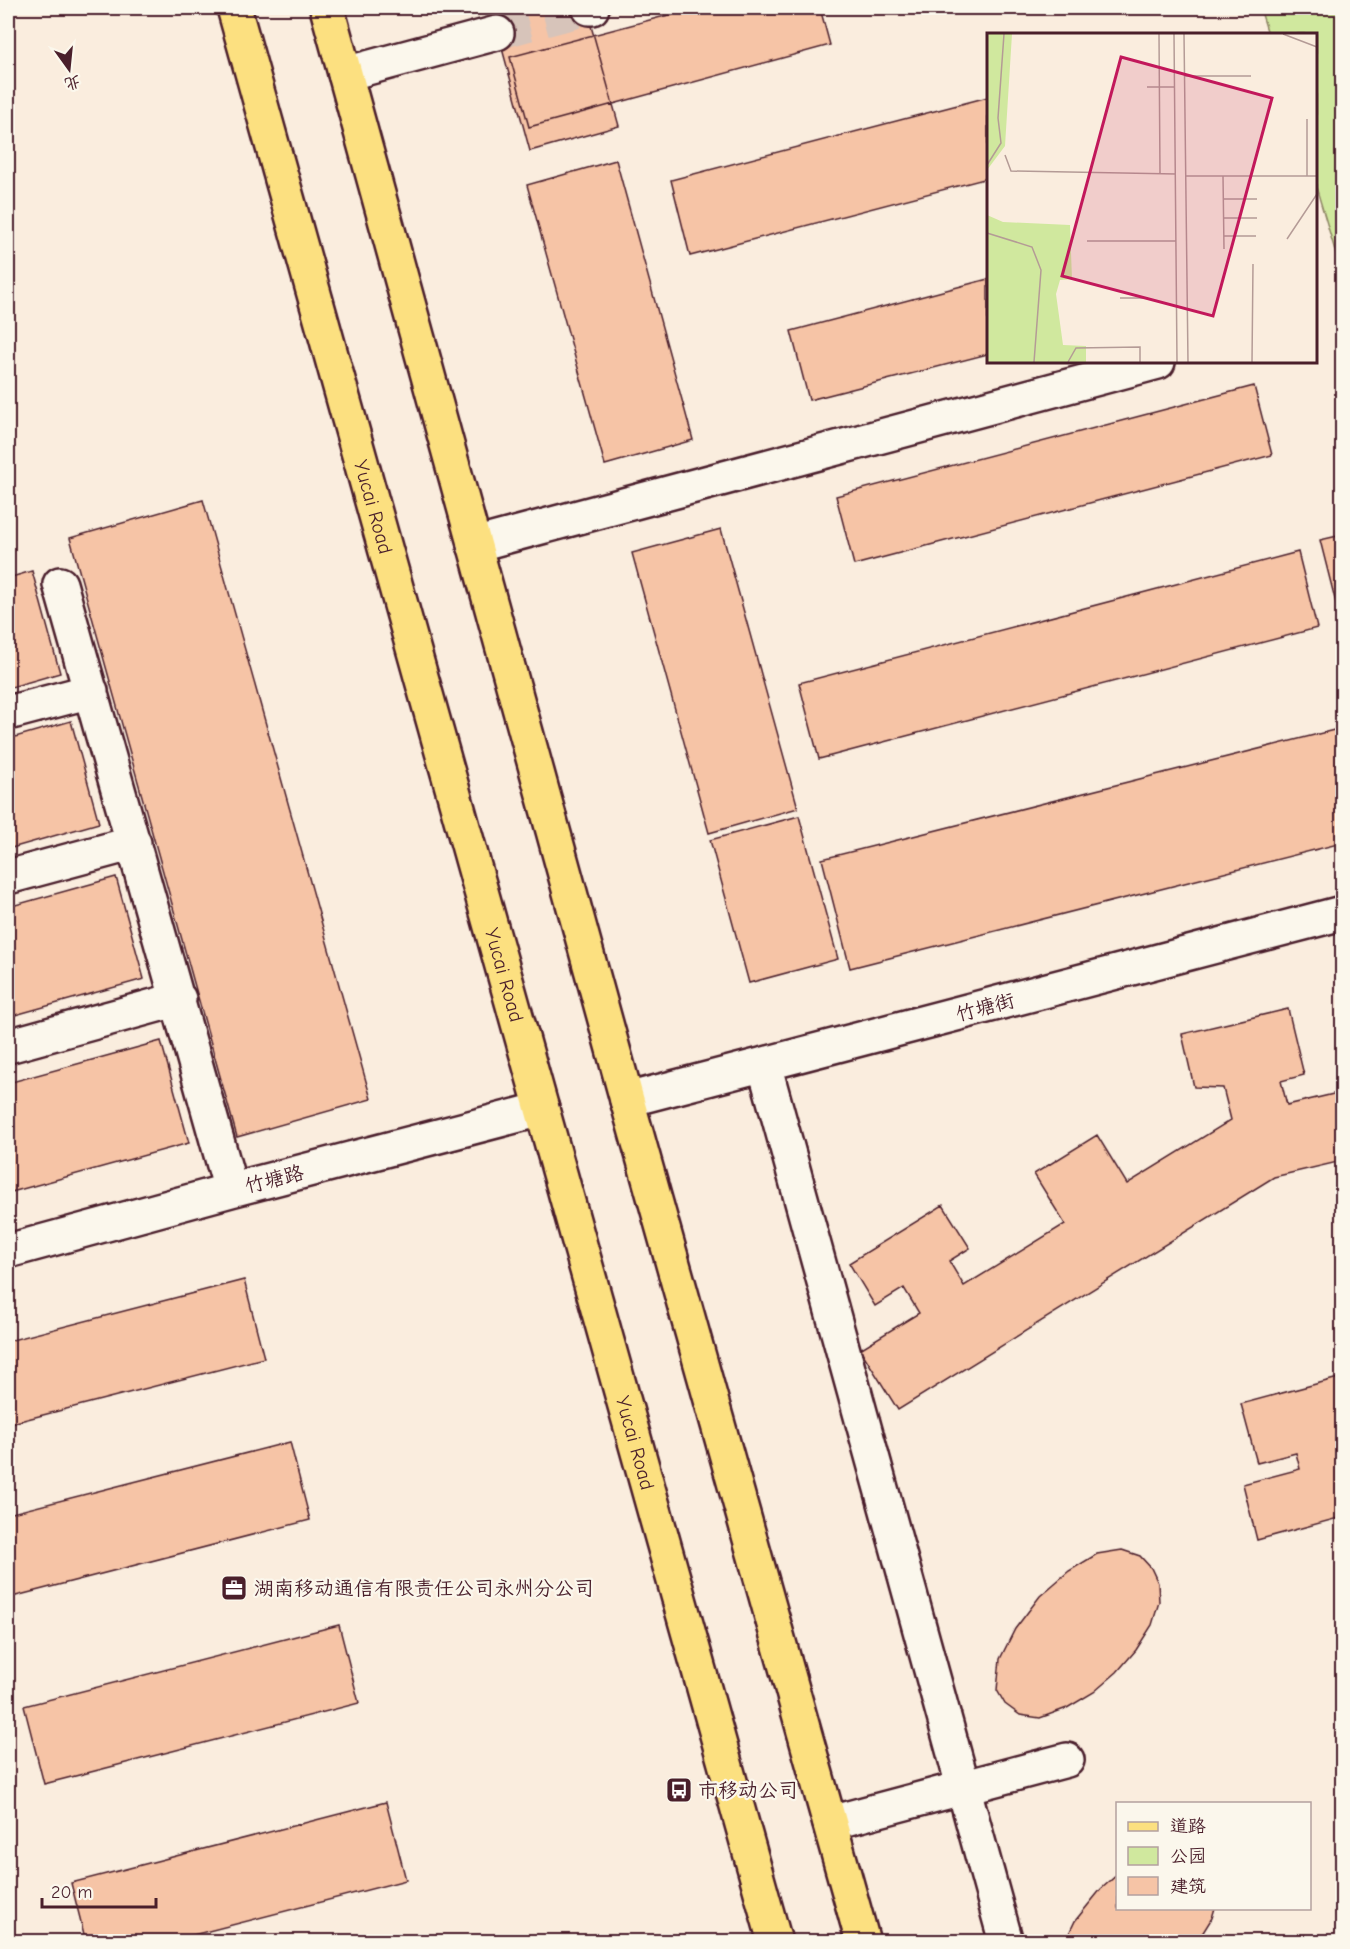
<svg xmlns="http://www.w3.org/2000/svg" width="1350" height="1949" viewBox="0 0 1350 1949" font-family="'Comic Neue','LXGW WenKai TC',sans-serif">
<rect width="100%" height="100%" fill="#faedde"/>
<filter id="ink" filterUnits="userSpaceOnUse"><feTurbulence type="fractalNoise" baseFrequency=".0167" numOctaves="2"/><feDisplacementMap in="SourceGraphic" scale="12" xChannelSelector="R" yChannelSelector="G"/><feConvolveMatrix kernelMatrix="1 2 1 2 8 2 1 2 1" color-interpolation-filters="sRGB"/></filter>
<g filter="url(#ink)">
<path fill="#d0e89e" stroke="#8d8464" stroke-width="1.5" d="M1260,8H1342V274L1316,187V34H1268Z"/>
<path fill="#f6c4a6" stroke="#4a1f2b" stroke-width="1.5" d="M491,8H586L619,126L530,151Z
M695,8H820L830,45L529,127L510,57Z
M988,97V178L690,256L671,180Z
M616,160L693,440L605,465L527,185Z
M988,279V354L809,400L791,331Z
M1254,386L1272,455L854,565L836,496Z
M203,500L371,1099L237,1137L70,538Z
M721,529L798,808L709,833L632,553Z
M1342,535V623H1341L1320,540Z
M1298,552L1317,628L819,759L799,683Z
M32,571L60,673L8,688V578Z
M71,721L99,823L8,849V739Z
M1342,728V843L850,968L822,859Z
M799,816L838,959L749,983L710,840Z
M116,877L144,979L8,1017V907Z
M1288,1009L1304,1075L1281,1081L1287,1105L1342,1092V1161L1274,1177L898,1410L860,1349L919,1313L904,1288L875,1306L849,1263L943,1205L970,1248L949,1261L964,1286L1065,1224L1034,1174L1097,1135L1127,1184L1231,1120L1223,1088L1194,1087L1182,1034Z
M161,1041L189,1143L8,1193V1083Z
M244,1280L264,1358L8,1424V1341Z
M1342,1377V1517L1257,1540L1243,1484L1300,1469L1296,1453L1257,1463L1241,1404Z
M290,1442L310,1520L8,1598V1514Z
M1122,1550L1140,1556L1151,1568L1158,1583L1159,1602L1152,1625L1136,1650L1117,1672L1094,1692L1067,1708L1040,1718L1020,1715L1005,1704L997,1690L1000,1659L1015,1629L1040,1596L1069,1571L1097,1554Z
M339,1625L359,1703L44,1784L24,1706Z
M386,1802L406,1880L166,1942H86L71,1883Z
M1118,1874V1908H1215L1212,1918L1197,1942H1065L1075,1921L1101,1889Z"/>
<g fill="none" stroke-linecap="round" stroke-linejoin="round">
<path stroke="#d7c4ba" stroke-width="33" stroke-dasharray="33 16" stroke-linecap="butt" d="M497,33L589,8"/>
<defs>
<path id="minor" d="M589,8H592
M345,74L497,33
M474,545L1158,362
M60,584L231,1190
M8,713L91,691
M8,877L134,843
M8,1046L179,999
M764,1064L1006,1942
M627,1100L1342,913
M8,1251L231,1190L542,1109
M830,1823L1067,1760"/>
<g id="major">
<path id="s1" d="M234,8L775,1942"/>
<path d="M327,8L627,1100L863,1942"/>
</g>
</defs>
<use href="#minor" stroke="#4a1f2b" stroke-width="38"/>
<use href="#major" stroke="#4a1f2b" stroke-width="38"/>
<use href="#minor" stroke="#fbf7ec" stroke-width="33"/>
<use href="#major" stroke="#fce080" stroke-width="33"/>
</g>
</g>
<defs>
<symbol id="office-square" viewBox="-11 -11 22 22"><rect x="-9" y="-9" width="18" height="18" rx="4" fill="#4a1f2b" stroke="#fbf7ec"/><path d="M-6-3h4V-5.5h4V-3h4V5H-6ZM-1-4.5V-3h2v-1.5ZM-6 0V1H6V0Z" fill="#fff"/></symbol>
<symbol id="bus-square" viewBox="-11 -11 22 22"><rect x="-9" y="-9" width="18" height="18" rx="4" fill="#4a1f2b" stroke="#fbf7ec"/><path d="M-5-6H5V4H4V6H2V4H-2V6H-4V4H-5ZM-3.5-4V0h7V-4ZM-3.5 1.2v1.5H-2V1.2ZM2 1.2v1.5H3.5V1.2Z" fill="#fff"/></symbol>
</defs>
<g fill-rule="evenodd">
<use href="#office-square" x="219" y="1573" width="30" height="30"/>
<use href="#bus-square" x="664" y="1775" width="30" height="30"/>
</g>
<g text-anchor="middle" stroke-width="4.5" stroke-linejoin="round" paint-order="stroke">
<g font-size="20" fill="#4a1f2b" stroke="#fbf7ec">
<text dy="7" stroke="none"><textPath href="#s1" startOffset="518">Yucai Road</textPath></text>
<text dy="7" stroke="none"><textPath href="#s1" startOffset="1004">Yucai Road</textPath></text>
<text transform="translate(985 1007) rotate(-15)" y="7">竹塘街</text>
<text transform="translate(274 1179) rotate(-14)" y="7">竹塘路</text>
<text dy="7" stroke="none"><textPath href="#s1" startOffset="1490">Yucai Road</textPath></text>
</g>
<g font-size="20" fill="#4a1f2b" stroke="#fbf7ec" text-anchor="start">
<text x="254" y="1595">湖南移动通信有限责任公司永州分公司</text>
<text x="698" y="1797">市移动公司</text>
</g>
</g>
<g transform="translate(987 33)">
<rect width="330" height="330" fill="#faedde"/>
<path d="M0,1H25L18,113L0,137ZM0,182L16,189L83,192L85,246L73,247L69,261L76,312L99,313V329H0Z" fill="#d0e89e"/>
<path fill="none" stroke="#b49b96" stroke-width="1.5" d="M172,1L173,141M187,1L190,329M197,1L201,329M296,1L330,14M198,43H264M160,54H188M18,122L24,138L189,141M0,132L14,110L11,85L17,1M199,143H330M236,143L237,216M320,143V86M236,166H270M237,185H270M0,200L45,214L54,237L47,329M237,203H269M300,206L330,161M100,208H189M133,265H161M81,329L89,315L153,314V329M265,329L266,231"/>
<path fill="#c2185b" fill-opacity="0.15" stroke="#c2185b" stroke-width="3" d="M134,24L285,65L226,283L75,243Z"/>
<rect width="330" height="330" fill="none" stroke="#4a1f2b" stroke-width="3"/>
</g>
<rect width="1350" height="1949" fill="none" stroke="#fbf7ec" stroke-width="30"/>
<rect x="15" y="15" width="1320" height="1919" fill="none" stroke="#4a1f2b" stroke-width="2" filter="url(#ink)"/>
<rect x="1116" y="1802" width="195" height="108" fill="#fbf7ec" stroke="#b4a19f" stroke-width="1.5"/>
<rect x="1128" y="1822" width="30" height="9" fill="#fce080" stroke="#b4a19f" stroke-width="1.5"/>
<text x="1170" y="1832" font-size="18" fill="#4a1f2b">道路</text>
<rect x="1128" y="1847" width="30" height="18" fill="#d0e89e" stroke="#b4a19f" stroke-width="1.5"/>
<text x="1170" y="1862" font-size="18" fill="#4a1f2b">公园</text>
<rect x="1128" y="1877" width="30" height="18" fill="#f6c4a6" stroke="#b4a19f" stroke-width="1.5"/>
<text x="1170" y="1892" font-size="18" fill="#4a1f2b">建筑</text>
<g transform="translate(69 69) rotate(165)" stroke="#fbf7ec" stroke-width="4.5" paint-order="stroke">
<path d="M0-4.5L10 22L0 15L-10 22Z" fill="#4a1f2b"/>
<text y="-9" font-size="16" font-weight="bold" text-anchor="middle" fill="#4a1f2b">北</text>
</g>
<path d="M42 1898v9h114v-9" fill="none" stroke="#4a1f2b" stroke-width="3"/>
<text x="51" y="1898" font-size="18" fill="#4a1f2b" stroke="#fbf7ec" stroke-width="4.5" paint-order="stroke">20 m</text>
</svg>
